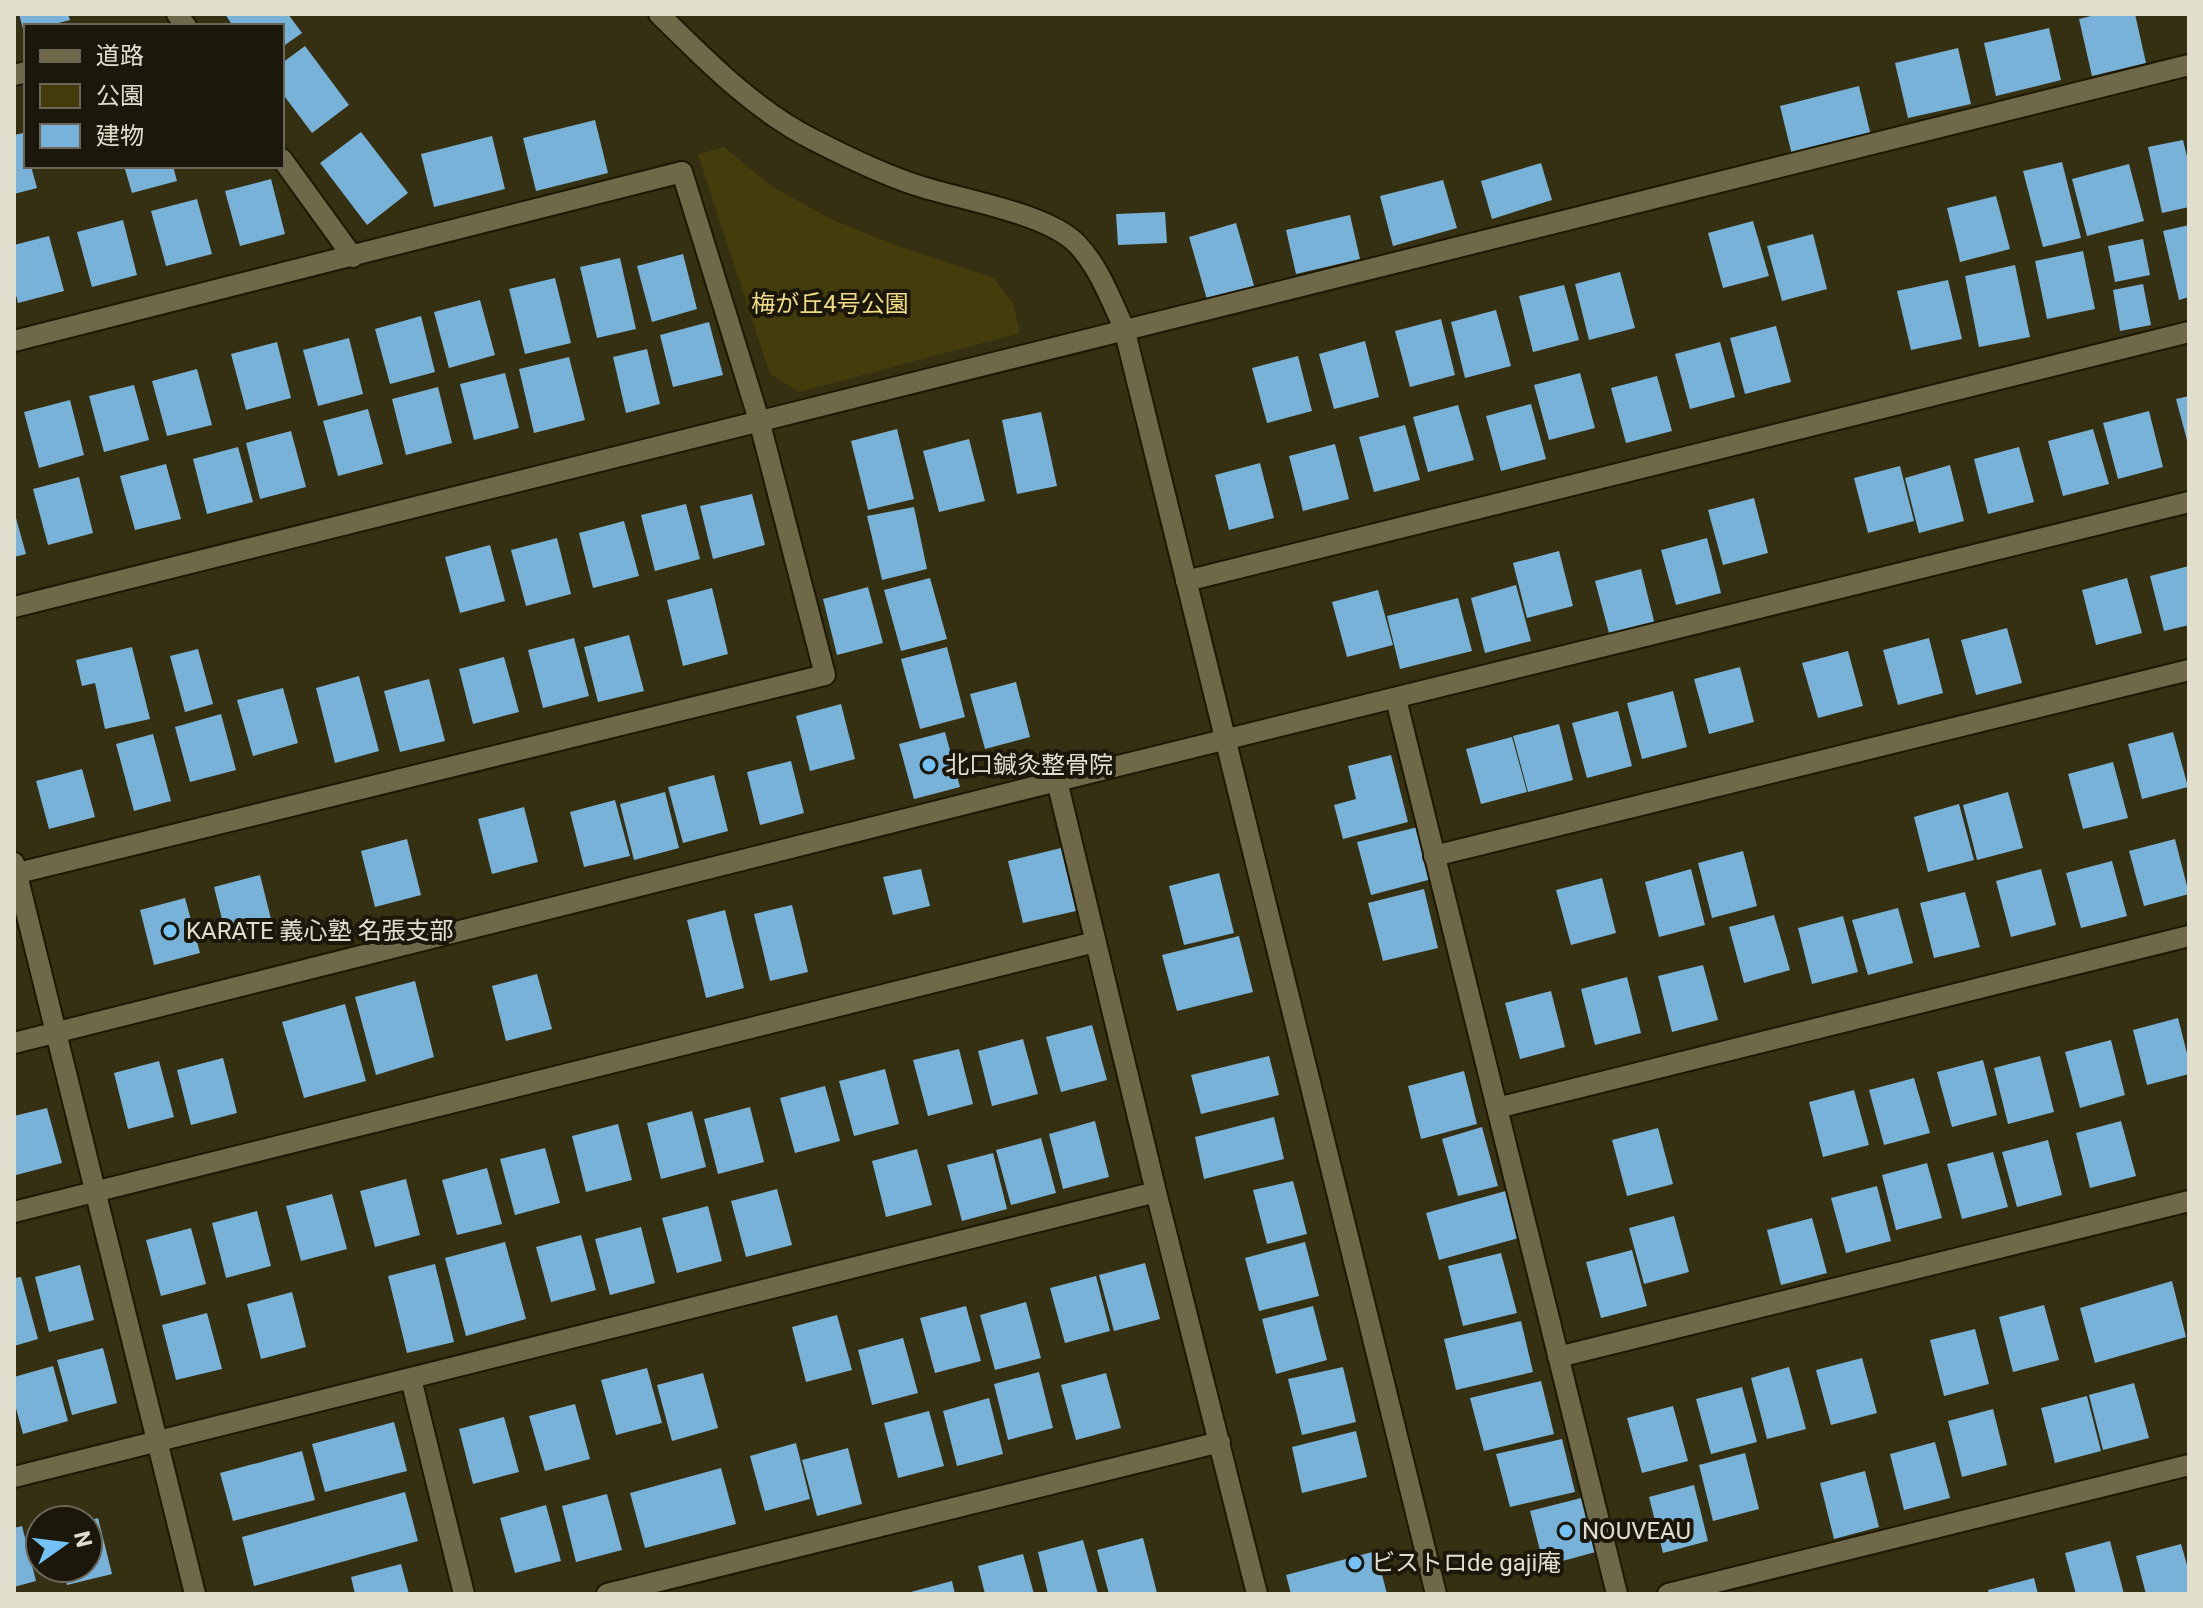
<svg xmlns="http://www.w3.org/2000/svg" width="2203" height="1608" viewBox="0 0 2203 1608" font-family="Roboto,'Noto Sans JP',sans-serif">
<rect width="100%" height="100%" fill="#363012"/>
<path fill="#453c0c" d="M724,147L771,186L831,219L895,245L994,278L1013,304L1020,333L799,392L770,374L698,154Z"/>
<path fill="#79b2d9" d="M19,14H68L70,20L47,26H26L25,36Z
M225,14H288L302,33L282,47V26H233Z
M2099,14H2135L2146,63L2092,76L2079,19Z
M2049,28L2061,80L1996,96L1984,43Z
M305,46L349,105L312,133L282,93V63Z
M1958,48L1971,104L1908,118L1895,63Z
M1859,86L1871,136L1792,155L1780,106Z
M595,120L608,173L536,191L523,138Z
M361,132L408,193L367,225L320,163Z
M23,133L26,145V166H31L37,188L14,194V135Z
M492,136L505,189L434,207L421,154Z
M2183,140L2189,165V207L2162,213L2148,147Z
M2062,162L2081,238L2043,247L2023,171Z
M1541,163L1552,200L1492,219L1481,181Z
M2129,164L2144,221L2087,236L2072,179Z
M124,166H173L177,181L132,193Z
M271,179L285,234L240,246L225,191Z
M1443,180L1457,228L1393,246L1380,196Z
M1996,196L2010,249L1960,262L1947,208Z
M197,199L212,254L166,266L151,211Z
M1165,212L1167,243L1118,245L1116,214Z
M1350,215L1360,259L1296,274L1286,230Z
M123,220L137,275L92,287L77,232Z
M1753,221L1769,276L1723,288L1708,233Z
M1236,223L1255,289L1208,303L1189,237Z
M2189,225V297L2179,300L2163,231Z
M1813,234L1827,289L1782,301L1767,246Z
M49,236L64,291L18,303L14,287V245Z
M2143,239L2150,275L2115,282L2108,246Z
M2083,251L2095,309L2047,319L2035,261Z
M683,254L697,309L652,322L637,266Z
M620,258L636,329L597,338L580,267Z
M2015,265L2030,337L1979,347L1965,276Z
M1620,272L1635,328L1589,340L1575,284Z
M555,278L571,343L525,354L509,289Z
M1948,280L1962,339L1911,350L1897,291Z
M2143,284L2151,325L2120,331L2113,290Z
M1564,285L1579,340L1533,352L1519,296Z
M480,300L495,355L449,368L434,312Z
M1496,310L1511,366L1465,378L1451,322Z
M421,316L435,372L390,384L375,329Z
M1441,319L1455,375L1410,387L1395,331Z
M709,322L723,375L673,387L660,335Z
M1776,326L1791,382L1745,394L1730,338Z
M349,338L363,394L318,406L303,350Z
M1365,341L1379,397L1334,409L1319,354Z
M277,342L291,398L246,410L231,354Z
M1720,342L1735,397L1690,409L1675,354Z
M647,349L660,404L626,413L613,357Z
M1298,356L1312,411L1267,423L1252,368Z
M569,357L585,420L534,433L519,369Z
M197,369L212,425L167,436L152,381Z
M505,373L519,428L474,440L460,384Z
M1580,373L1595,428L1549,440L1534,385Z
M1657,376L1672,431L1626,443L1611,388Z
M134,385L149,440L104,452L89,396Z
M438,387L452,443L406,455L392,399Z
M2189,396V444H2188L2176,399Z
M70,400L84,455L39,468L24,412Z
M1531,404L1546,459L1501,471L1486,416Z
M1458,405L1474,460L1428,472L1413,417Z
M368,409L383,464L338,476L323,421Z
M2149,411L2163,467L2118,479L2103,423Z
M1041,412L1057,486L1017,494L1002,420Z
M1405,425L1420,480L1374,492L1359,437Z
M897,429L914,499L868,510L851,441Z
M2093,429L2109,484L2063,496L2048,441Z
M291,431L306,487L260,499L246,443Z
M969,439L985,501L939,512L923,451Z
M1335,444L1349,499L1303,511L1289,456Z
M238,447L253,502L207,514L193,459Z
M2019,447L2034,502L1988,514L1974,459Z
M1260,463L1274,518L1229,530L1215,475Z
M166,464L181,519L135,530L120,476Z
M1950,465L1964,521L1919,533L1905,478Z
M1900,466L1914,521L1868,533L1854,478Z
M79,477L93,533L48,545L33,489Z
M752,494L765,545L713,559L700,506Z
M1754,498L1768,553L1723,565L1708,510Z
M686,504L700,559L655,571L641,515Z
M914,507L927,569L882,580L867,516Z
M14,511L26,554L14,557Z
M624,521L639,576L593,588L579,533Z
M557,538L571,594L526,606L511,550Z
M1707,538L1721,593L1676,605L1661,550Z
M490,545L505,601L460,613L445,557Z
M1559,551L1573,606L1527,618L1513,563Z
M2189,566V625L2164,631L2150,576Z
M1641,569L1655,625L1610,637L1595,581Z
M930,578L947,639L901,651L884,590Z
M2127,578L2142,633L2096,645L2082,590Z
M1516,585L1531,641L1485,653L1471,598Z
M868,587L883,643L837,655L823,599Z
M712,588L728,654L683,666L667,600Z
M1378,590L1393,645L1347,657L1332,602Z
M1458,598L1472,651L1400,669L1387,616Z
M2007,628L2022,683L1976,695L1961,640Z
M629,635L644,691L598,702L584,647Z
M574,638L589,696L543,708L528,650Z
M1929,638L1943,693L1898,705L1883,650Z
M132,647L150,719L105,729L95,683L82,686L76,660Z
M947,647L965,717L920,729L901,659Z
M198,649L213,704L185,712L170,656Z
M1848,651L1863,706L1818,718L1802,663Z
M504,657L519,712L473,724L459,669Z
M1740,667L1754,722L1709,734L1694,679Z
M359,676L379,751L335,763L316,688Z
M429,679L445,741L400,752L384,691Z
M1016,682L1030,737L985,749L970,694Z
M283,688L298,743L253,756L237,700Z
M1673,691L1687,747L1642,759L1627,703Z
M841,704L855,759L810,771L796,716Z
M1618,711L1632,766L1587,778L1572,723Z
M221,714L236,770L190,782L175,727Z
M1559,724L1573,780L1528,792L1513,736Z
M945,732L960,787L914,799L899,744Z
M2173,732L2188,787L2142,799L2128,744Z
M153,734L171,801L134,811L116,744Z
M1512,737L1527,792L1481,804L1466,749Z
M1391,755L1408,822L1343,839L1334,805L1356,799L1348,766Z
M791,761L804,813L760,825L747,772Z
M2113,762L2128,818L2083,829L2068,774Z
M82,769L95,817L49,829L36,781Z
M714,775L728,831L683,843L668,787Z
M665,792L679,848L634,860L620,804Z
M2008,792L2023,848L1977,860L1963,805Z
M615,800L630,856L584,867L570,812Z
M1959,804L1974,860L1928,872L1914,817Z
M524,807L538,862L492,874L478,819Z
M1418,827L1432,879L1371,895L1357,842Z
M407,839L421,895L375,907L361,851Z
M2175,839L2189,894L2144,906L2129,851Z
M1061,848L1076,911L1023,923L1008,861Z
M1743,851L1757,906L1712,918L1698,863Z
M2112,861L2127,916L2081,928L2066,873Z
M921,869L930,906L893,915L883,877Z
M1691,869L1705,925L1659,937L1645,882Z
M2041,869L2056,925L2011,937L1996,881Z
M1219,873L1234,933L1184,945L1169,886Z
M260,875L274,931L228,943L214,887Z
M1602,878L1616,933L1571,945L1556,890Z
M1424,889L1438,948L1383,961L1368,903Z
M1965,892L1980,947L1934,958L1920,903Z
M185,898L200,953L154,965L140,910Z
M792,905L808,972L770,981L754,914Z
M1898,908L1913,963L1868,975L1852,920Z
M725,910L744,988L706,998L687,920Z
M1774,915L1790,970L1744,983L1729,927Z
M1843,916L1858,972L1812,984L1798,928Z
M1239,936L1253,992L1177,1011L1162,955Z
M1703,965L1718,1020L1672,1032L1658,976Z
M537,974L552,1029L506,1041L492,986Z
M1627,977L1641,1033L1595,1045L1581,989Z
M415,981L434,1057L376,1075L355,997Z
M1551,991L1565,1047L1520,1059L1505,1003Z
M345,1004L366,1081L304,1098L282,1022Z
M2178,1018L2189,1061V1074L2147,1085L2133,1030Z
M1092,1025L1107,1080L1061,1092L1046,1037Z
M1023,1039L1038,1094L992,1106L978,1051Z
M2111,1040L2125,1095L2080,1108L2065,1052Z
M959,1049L973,1104L928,1116L913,1060Z
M1269,1056L1279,1095L1201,1114L1191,1075Z
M2040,1056L2054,1112L2008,1124L1994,1068Z
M223,1058L237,1113L191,1125L177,1070Z
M1983,1060L1997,1115L1952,1127L1937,1072Z
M159,1061L174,1117L128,1129L114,1073Z
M885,1069L899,1124L854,1136L839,1081Z
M1464,1071L1477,1124L1421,1139L1408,1086Z
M1914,1078L1930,1133L1884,1145L1869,1090Z
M825,1086L840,1141L795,1153L780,1098Z
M1854,1090L1869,1145L1823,1157L1809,1102Z
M750,1107L764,1162L718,1174L704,1119Z
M47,1108L62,1163L16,1175L14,1166V1116Z
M692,1111L706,1167L661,1179L647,1123Z
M1274,1117L1284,1159L1204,1179L1195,1137Z
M1095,1121L1109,1177L1063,1189L1049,1134Z
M2121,1121L2136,1176L2090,1188L2076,1133Z
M618,1124L632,1180L586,1192L572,1136Z
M1482,1127L1498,1186L1458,1196L1442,1139Z
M1658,1128L1673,1184L1627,1196L1612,1140Z
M1041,1138L1056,1193L1011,1205L996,1150Z
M2048,1140L2062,1195L2017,1207L2002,1152Z
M545,1148L560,1203L515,1215L500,1159Z
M917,1149L932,1205L886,1217L872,1161Z
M1993,1152L2008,1207L1962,1219L1947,1164Z
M993,1153L1007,1209L962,1221L947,1165Z
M1927,1163L1942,1218L1896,1230L1882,1175Z
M487,1168L502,1224L457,1235L442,1180Z
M406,1179L420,1235L375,1247L360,1191Z
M1293,1181L1307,1234L1267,1244L1253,1190Z
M1877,1186L1891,1241L1846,1253L1831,1198Z
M777,1189L792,1245L746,1257L731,1201Z
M1513,1189L1526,1236L1439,1260L1426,1213Z
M332,1194L347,1249L301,1261L286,1206Z
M708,1206L722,1261L677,1273L662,1218Z
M257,1211L271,1266L226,1278L212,1223Z
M1674,1216L1689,1272L1644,1284L1629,1228Z
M1812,1218L1827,1273L1781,1285L1767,1230Z
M641,1227L655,1283L610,1295L595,1239Z
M191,1228L206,1284L161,1296L146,1240Z
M581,1235L596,1290L551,1302L536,1247Z
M505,1242L526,1319L466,1336L445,1258Z
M1305,1242L1319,1296L1259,1311L1245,1258Z
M1632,1250L1647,1306L1601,1318L1586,1262Z
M1501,1253L1517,1313L1463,1326L1448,1266Z
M1145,1263L1160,1319L1114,1331L1099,1275Z
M435,1264L454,1342L407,1353L388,1276Z
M80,1265L94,1320L49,1332L35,1277Z
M1096,1276L1110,1331L1065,1343L1050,1288Z
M21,1277L38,1339L14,1346V1278Z
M2172,1281L2186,1337L2095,1363L2080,1308Z
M292,1292L306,1347L261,1359L247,1304Z
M1026,1302L1041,1358L995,1370L980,1315Z
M2044,1305L2059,1360L2013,1372L1999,1317Z
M966,1306L981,1361L935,1373L920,1318Z
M1313,1306L1327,1360L1276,1374L1262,1319Z
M207,1313L222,1369L176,1380L162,1325Z
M837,1315L852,1370L806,1382L792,1327Z
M1521,1321L1533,1372L1456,1390L1444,1339Z
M1975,1329L1989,1384L1944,1396L1930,1340Z
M903,1338L918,1393L872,1405L858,1350Z
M103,1348L117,1403L72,1415L57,1360Z
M1862,1358L1877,1413L1831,1425L1816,1370Z
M53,1366L68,1421L23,1434L14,1401V1377Z
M1343,1367L1356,1422L1302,1435L1288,1379Z
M1789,1367L1806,1429L1767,1439L1751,1378Z
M647,1368L662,1423L616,1435L601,1380Z
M1039,1372L1053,1428L1008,1440L994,1384Z
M703,1373L718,1428L672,1441L657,1385Z
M1106,1373L1121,1428L1076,1440L1061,1385Z
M1541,1381L1554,1434L1484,1451L1470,1398Z
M2134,1383L2149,1438L2103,1450L2089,1395Z
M1742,1387L1757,1442L1711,1454L1696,1399Z
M2087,1396L2101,1451L2055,1463L2041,1408Z
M989,1398L1003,1454L957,1466L943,1411Z
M575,1404L590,1459L545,1471L529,1416Z
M1673,1406L1688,1461L1642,1473L1627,1418Z
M1993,1409L2007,1465L1962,1477L1948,1421Z
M929,1411L944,1466L898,1478L884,1423Z
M504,1417L519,1472L473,1484L459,1429Z
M394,1422L407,1471L325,1492L312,1444Z
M1356,1431L1367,1477L1302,1493L1292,1447Z
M1562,1439L1575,1492L1510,1507L1496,1454Z
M1935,1442L1950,1498L1904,1510L1890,1454Z
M796,1443L810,1499L765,1511L750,1456Z
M848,1448L862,1504L817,1516L802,1460Z
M302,1451L315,1500L233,1521L220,1473Z
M1745,1453L1759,1509L1713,1521L1699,1465Z
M721,1468L736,1524L645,1548L630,1493Z
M1865,1471L1879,1527L1834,1539L1820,1483Z
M1694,1485L1708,1541L1663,1553L1649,1497Z
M405,1492L418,1541L254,1586L242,1537Z
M607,1494L622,1550L576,1562L562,1506Z
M1589,1496L1603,1550L1544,1566L1530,1511Z
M546,1505L561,1561L515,1573L500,1518Z
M98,1518L112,1574L67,1585L62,1568H88V1521Z
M22,1526L36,1581L14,1587V1528Z
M1143,1538L1157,1593L1109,1594L1097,1550Z
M1083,1540L1098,1594H1048L1038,1552Z
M2110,1541L2124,1594H2076L2065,1553Z
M2181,1544L2189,1572V1594H2146L2136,1556Z
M1376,1551L1387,1594H1291L1286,1575Z
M1023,1554L1034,1594H985L978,1566Z
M401,1564L409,1594H355L351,1577Z
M2034,1578L2038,1594H1989L1988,1590Z
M952,1581L955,1594H907V1593Z"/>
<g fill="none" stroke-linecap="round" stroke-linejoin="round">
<defs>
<path id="minor" d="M177,14L186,26
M14,75L26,72
M282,159L353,257
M14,341L682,172L759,420L825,675L14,874
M1186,581L2189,332
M14,607L2189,65
M1396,699L1617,1594
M1057,781L1156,1192L1257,1594
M1434,856L2189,670
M14,863L195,1594
M14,1043L1057,781L2189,502
M1497,1108L2189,936
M14,1212L1095,942
M1558,1357L2189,1201
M411,1379L464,1594
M14,1477L1156,1192
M607,1594L1220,1442
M1668,1594L2189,1465"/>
<path id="tertiary" d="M659,14C706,60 754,110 814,140C847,157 884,175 919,186C962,200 1047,213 1077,244C1099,267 1111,300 1124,328L1436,1594"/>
</defs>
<use href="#minor" stroke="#1e1800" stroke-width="24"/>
<use href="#tertiary" stroke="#1e1800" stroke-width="24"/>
<use href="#minor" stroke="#6f6949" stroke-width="20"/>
<use href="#tertiary" stroke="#6f6949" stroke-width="20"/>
</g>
<g fill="#73c1f5" stroke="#1b180b" stroke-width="3">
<circle cx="929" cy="765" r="8"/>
<circle cx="170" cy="931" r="8"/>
<circle cx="1566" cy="1531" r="8"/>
<circle cx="1355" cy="1563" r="8"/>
</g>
<g text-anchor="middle" stroke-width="8" stroke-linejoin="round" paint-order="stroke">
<g font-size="24" fill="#efdc83" stroke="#1b180b">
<text x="830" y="312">梅が丘4号公園</text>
</g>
<g font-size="24" fill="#e1decd" stroke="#1b180b" text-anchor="start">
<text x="945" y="773">北口鍼灸整骨院</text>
<text x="186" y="939">KARATE 義心塾 名張支部</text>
<text x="1582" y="1539">NOUVEAU</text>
<text x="1371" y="1571">ビストロde gaji庵</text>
</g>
</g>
<rect width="2203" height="1608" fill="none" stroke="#e1decd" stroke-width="32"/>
<rect x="24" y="24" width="260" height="144" fill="#1b180b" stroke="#6a6759" stroke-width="2"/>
<rect x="40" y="50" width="40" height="12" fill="#6f6949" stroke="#6a6759" stroke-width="2"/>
<text x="96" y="64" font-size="24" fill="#e1decd">道路</text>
<rect x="40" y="84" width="40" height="24" fill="#453c0c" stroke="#6a6759" stroke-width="2"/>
<text x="96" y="104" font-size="24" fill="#e1decd">公園</text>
<rect x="40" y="124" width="40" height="24" fill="#79b2d9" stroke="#6a6759" stroke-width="2"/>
<text x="96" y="144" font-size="24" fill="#e1decd">建物</text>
<g transform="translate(64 1544) rotate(76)"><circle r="38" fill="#1b180b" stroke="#6a6759" stroke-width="2"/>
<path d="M0-6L14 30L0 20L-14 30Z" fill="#73c1f5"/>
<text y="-12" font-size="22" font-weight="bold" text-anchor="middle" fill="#e1decd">N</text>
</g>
</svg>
